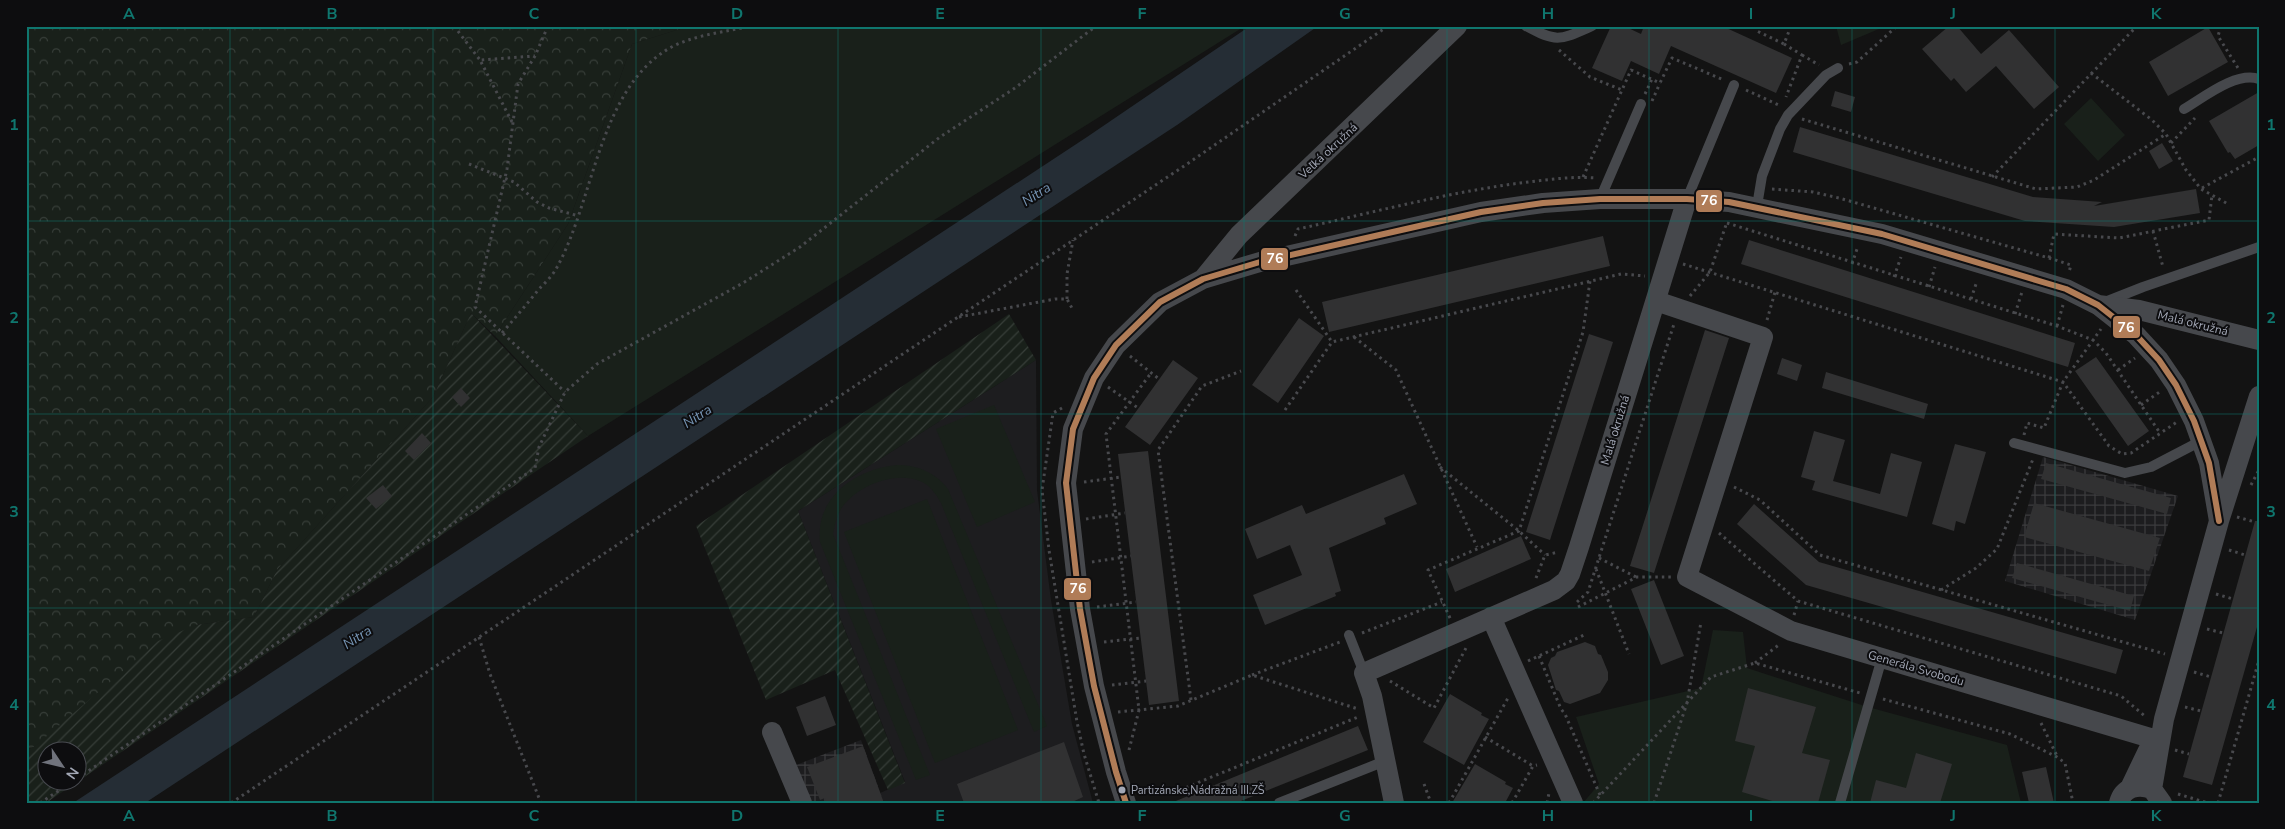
<svg xmlns="http://www.w3.org/2000/svg" width="2285" height="829" viewBox="0 0 2285 829" font-family="'Nunito Sans',sans-serif">
<defs>
<pattern id="industrial-grid" width="8" height="8" patternUnits="userSpaceOnUse" patternTransform="scale(1.25)"><rect width="8" height="8" fill="#1d1d1f"/><path d="M0 4h8M4 0v8" fill="none" stroke="#3b3b3d"/></pattern>
<pattern id="forest-crowns" width="20" height="18" patternUnits="userSpaceOnUse" patternTransform="scale(1.25)"><rect width="20" height="18" fill="#19201a"/><path d="M2 6a3 3 0 1 1 6 0M12 15a3 3 0 1 1 6 0" fill="none" stroke="#373e39"/></pattern>
<pattern id="garden-furrows" width="10" height="10" patternUnits="userSpaceOnUse" patternTransform="scale(1.25)"><rect width="10" height="10" fill="#19201a"/><path d="M-1 1l2-2M0 10L10 0M9 11l2-2" fill="none" stroke="#373e39"/></pattern>
</defs>
<rect width="100%" height="100%" fill="#131313"/>
<path fill="#1d1d1f" d="M1036,360L1037,490L1051,600L1072,724L1093,803H884L880,793L905,782L798,511Z"/>
<path fill="url(#industrial-grid)" d="M2043,457L2178,496L2135,620L2005,581Z
M861,740L884,803H811L796,765Z"/>
<path fill="#19201a" d="M689,26H1245L588,436L495,336L568,224L632,44Z
M1836,26H1886L1841,45Z
M2091,98L2125,135L2098,161L2064,124Z
M994,405L1035,502L977,527L936,429Z
M897,465C917,465 935,472 948,489L1047,726L1034,732L941,503C936,494 930,485 920,481C895,471 859,485 843,506C837,514 835,524 833,534L930,775L916,780L820,542C815,497 856,469 897,465Z
M927,499L1018,730L935,763L844,532Z
M1713,630L1743,632L1747,668L1868,707L2007,745L2021,803H1583L1599,784L1576,717L1701,688Z"/>
<path fill="url(#forest-crowns)" d="M26,26H689L632,44L568,224L495,336L471,313L433,397L277,570L254,617L196,625L34,747L26,750Z"/>
<path fill="url(#garden-furrows)" fill-rule="evenodd" d="M471,313L588,436L46,803H26V750L34,747L158,641L196,625L254,617L277,570L433,397ZM48,752H78V782H48Z
M1009,314L1036,360L798,511L905,783L888,790L835,670L766,700L696,526Z"/>
<path fill="#252d35" d="M1250,26H1318L1177,125L145,803H73L1087,137Z"/>
<path fill="#313132" d="M1611,26H1624L1641,34L1644,26H1722L1792,58L1776,93L1671,46L1659,74L1631,61L1622,81L1592,68Z
M1949,26H1957L1981,54L2009,30L2059,87L2034,109L1996,66L1966,92L1954,78L1951,81L1922,49Z
M2208,27L2228,62L2168,96L2149,62Z
M1835,91L1855,97L1851,112L1831,106Z
M2259,92V145L2235,159L2230,152L2228,153L2209,121Z
M1800,127L2033,197L2102,202L2094,206L2196,189L2200,213L2114,227L2025,221L1793,152Z
M2162,143L2173,161L2159,169L2149,151Z
M1603,236L1610,266L1329,332L1322,302Z
M1749,240L2075,343L2068,367L1741,264Z
M1299,318L1324,336L1278,403L1252,385Z
M1705,330L1729,338L1654,573L1630,566Z
M1589,334L1613,342L1550,540L1526,532Z
M2096,357L2149,431L2128,446L2075,371Z
M1782,358L1802,365L1797,381L1777,374Z
M1173,360L1198,378L1150,445L1125,427Z
M1826,372L1928,404L1924,419L1822,388Z
M461,388L470,398L461,407L452,397Z
M1814,431L1845,440L1833,481L1880,494L1891,453L1922,462L1907,517L1812,490L1815,481L1801,477Z
M422,433L431,443L414,460L405,451Z
M1955,444L1986,452L1965,524L1956,521L1954,531L1932,524Z
M1148,451L1179,701L1149,705L1118,454Z
M2046,463L2171,498L2167,514L2041,479Z
M1404,474L1417,504L1384,518L1386,524L1329,548L1341,591L1335,593L1336,596L1265,625L1253,595L1302,575L1290,545L1257,559L1245,529L1302,505L1306,514Z
M383,485L392,496L376,509L366,498Z
M2034,503L2160,538L2149,571L2024,537Z
M1754,504L1819,562L2123,650L2116,674L1806,585L1737,524Z
M2255,521H2259V620L2212,785L2183,777Z
M1521,536L1531,559L1455,592L1446,569Z
M2017,563L2134,596L2130,611L2012,578Z
M1654,580L1684,656L1661,665L1631,589Z
M1585,642L1595,646L1598,654L1601,655L1608,672V680L1600,693L1570,704L1564,702L1559,691L1556,690L1548,665L1551,658L1555,656L1557,652Z
M1748,688L1816,707L1802,753L1830,760L1818,803H1779L1742,792L1755,746L1735,741Z
M1450,694L1482,713L1481,715L1489,719L1464,765L1423,742Z
M825,696L836,725L807,736L796,707Z
M1358,726L1368,750L1236,803H1171Z
M1064,742L1083,797L1070,803H964L957,784Z
M863,746L884,803H826L825,798L820,800L807,767Z
M1916,753L1952,764L1940,803H1870L1876,780L1906,788Z
M1475,764L1506,782L1505,784L1513,788L1505,803H1452Z
M2046,767L2054,803H2029L2022,772Z"/>
<g fill="none" stroke-linecap="round" stroke-linejoin="round">
<path stroke="#48494d" stroke-width="3" stroke-dasharray="2.5 4" stroke-linecap="butt" d="M454,26L480,60
M548,26L535,56L518,84L507,169L475,307L565,392
M1759,26L1757,31L1784,44L1791,26
M2221,26L2218,36L2238,68
M1784,44L1802,55L1786,97
M1559,50L1590,77L1622,90L1631,70L1660,83L1672,58L1724,80
M1802,55L1819,65
M1849,64L1857,62L1897,26
M2091,73L2152,120L2166,134L2186,170L2201,189L2228,204
M1746,90L1781,106
M1645,94L1652,79
M1652,101L1660,83
M1802,119L2036,189L2077,187L2094,180L2166,134
M512,122L480,60L535,56
M2171,143L2195,118
M469,164L514,182L537,202L549,208L579,216
M1583,177L1622,90
M1992,177L2136,27L2140,26
M2202,188L2259,157
M1772,189L1813,192L1839,198L2049,258L2071,265L2069,272
M1727,223L2057,326L2093,340L2106,353L2160,433
M2153,231L2163,267
M1295,236L1298,229C1371,213 1445,193 1520,183C1545,180 1571,176 1596,178
M2049,258L2054,234L2119,238L2209,220L2212,195
M1683,264L2063,382L2109,446L2122,454L2131,453L2177,422
M1852,264L1858,246
M1894,277L1901,257
M1929,287L1935,267
M1296,290L1332,342
M1690,296L1710,272L1727,222
M1067,299V274L1073,240
M1971,299L1977,281
M2015,314L2022,292
M959,317L1055,299H1067L1073,310
M1767,320L1775,292
M2057,326L2063,305
M502,333C515,318 527,304 539,289C545,283 552,276 556,269C594,202 598,91 668,49C692,35 725,32 752,26
M1354,337L1396,370L1477,547
M1130,356L1159,379
M2118,370L2135,358
M1108,387L1138,408
M2141,405L2161,391
M1062,408L1053,413L1042,490L1049,550L1077,722L1084,754L1099,803
M1285,410L1332,342L1621,274L1645,276
M2024,435L2027,423L2044,428L2063,382L2101,329
M1440,467L1519,531L1545,555
M1084,482L1121,477
M2251,485L2259,470
M1734,487L1760,500L1820,555L2165,654
M2237,517L2255,522
M1086,519L1125,513
M1719,533L1798,601L2121,696L2146,717
M2229,550L2245,555
M1599,558L1636,577
M1092,562L1131,556
M1596,569L1629,654
M1536,578L1545,555L1559,552
M1941,590L1976,568L1997,549L2033,459
M2216,594L2233,599
M1577,602L1588,592L1674,324
M1097,607L1136,602
M1578,607L1637,577H1671
M1794,615L1798,601
M1450,618L1428,570L1519,531L1583,332L1590,281
M2207,629L2223,633
M1362,633L1442,602
M479,637L490,674L541,803
M1104,642L1140,638
M1539,656L1561,709L1565,714L1600,795
M1528,661L1584,635
M1755,663L1780,644
M2194,672L2211,677
M1252,675L1340,642
M1390,681L1434,708L1466,648
M1112,685L1146,681
M1883,699L2010,734L2057,757L2065,763L2073,803
M1191,700L1158,450L1202,386L1241,371
M2185,707L2201,711
M1118,712L1178,706L1252,675L1358,709
M2041,723L2057,756
M1485,737L1533,766
M1129,750L1139,710L1106,434L1151,373
M2175,750L2189,754
M78,778L535,468L539,447L565,392L597,364L743,283L800,247L940,137L1015,88L1096,26
M1424,784L1431,803
M1180,790L1358,717
M2178,794L2208,803
M40,803L72,782
M231,803L1187,164L1388,26
M1449,803L1508,698
M1512,803L1533,766L1537,765
M1547,803L1549,793
M1593,803L1711,677L1755,663L1860,693
M1654,803L1687,703L1701,622
M2218,803L2259,660"/>
<path stroke="#46484c" stroke-width="10" d="M1526,26C1557,43 1560,40 1592,26
M2184,109C2203,98 2236,71 2259,79
M1600,199L1641,104
M1687,199L1734,85
M1757,206L1762,176L1780,129L1788,115L1826,75L1838,68
M2105,302L2143,287L2259,247
M2014,443L2125,473L2151,467L2201,441
M1349,635L1364,673
M1279,803L1385,761
M1840,803L1882,658"/>
<path stroke="#46484c" stroke-width="20" d="M1203,279L1239,235L1457,26
M1656,301L1763,337L1687,577L1791,631L2154,739
M2098,305L2139,310L2259,340
M1491,617L1573,803
M772,732L802,803
M2130,788L2154,738
M2152,789L2164,719L2219,521L2259,396
M1126,803L1116,772L1094,686L1080,609L1066,483L1073,429L1094,378L1116,345L1160,302L1203,279L1260,262L1481,212L1543,203L1600,199H1687L1729,202L1882,234L2066,289L2098,305L2136,335L2159,360L2176,385L2194,421L2209,463L2219,521
M1394,803L1372,696L1364,673L1554,590L1566,581L1570,574L1579,547L1687,199
M2119,803C2123,787 2138,784 2152,789L2162,803"/>
<defs>
<path id="bus-1" d="M1126,803L1116,772L1094,686L1080,609L1066,483L1073,429L1094,378L1116,345L1160,302L1203,279L1260,262L1481,212L1543,203L1600,199H1687L1729,202L1882,234L2066,289L2098,305L2136,335L2159,360L2176,385L2194,421L2209,463L2219,521"/>
</defs>
<use href="#bus-1" stroke="#0d0d0f" stroke-width="10"/>
<use href="#bus-1" stroke="#b07c57" stroke-width="6"/>
</g>
<path fill="none" stroke="#0f766e" stroke-width="1" stroke-opacity="0.55" d="M230,26V803M433,26V803M636,26V803M838,26V803M1041,26V803M1244,26V803M1447,26V803M1649,26V803M1852,26V803M2055,26V803M26,221H2259M26,414H2259M26,608H2259"/>
<circle fill="#a2a7b5" stroke="#0d0d0f" stroke-width="2" cx="1122" cy="790" r="4.5"/>
<g text-anchor="middle" stroke-width="4" stroke-linejoin="round" paint-order="stroke">
<g font-size="11" fill="#a2a7b5" stroke="#0d0d0f" text-anchor="start">
<text x="1131" y="794">Partizánske,Nádražná III.ZŠ</text>
</g>
<g font-size="12" fill="#a2a7b5" stroke="#0d0d0f">
<text transform="translate(1328 151) rotate(-43)" y="4">Veľká okružná</text>
<text transform="translate(2193 323) rotate(14)" y="4">Malá okružná</text>
<text transform="translate(1615 430) rotate(-73)" y="4">Malá okružná</text>
<text transform="translate(1916 668) rotate(16)" y="4">Generála Svobodu</text>
</g>
<g font-size="14" font-style="italic" fill="#7594b4" stroke="#0d0d0f">
<text transform="translate(1036 194) rotate(-33)" y="5">Nitra</text>
<text transform="translate(697 416) rotate(-33)" y="5">Nitra</text>
<text transform="translate(357 637) rotate(-33)" y="5">Nitra</text>
</g>
</g>
<g stroke="#0d0d0f" stroke-width="2">
<rect x="1695" y="189" width="28" height="24" rx="5" fill="#b07c57"/>
<rect x="1260" y="247" width="29" height="24" rx="5" fill="#b07c57"/>
<rect x="2112" y="315" width="29" height="24" rx="5" fill="#b07c57"/>
<rect x="1063" y="577" width="29" height="24" rx="5" fill="#b07c57"/>
</g>
<g font-size="14" text-anchor="middle" font-weight="bold" fill="#fff">
<text x="1709" y="205">76</text>
<text x="1275" y="263">76</text>
<text x="2126" y="332">76</text>
<text x="1078" y="593">76</text>
</g>
<rect width="2285" height="829" fill="none" stroke="#0d0d0f" stroke-width="55"/>
<g transform="translate(62 766) rotate(125)"><circle r="24" fill="#0d0d0f" stroke="#494b51"/>
<path d="M0-4L9 19L0 12L-9 19Z" fill="#70737c"/>
<text y="-8" font-size="14" font-weight="bold" text-anchor="middle" fill="#a2a7b5">N</text>
</g>
<rect x="28" y="28" width="2230" height="774" fill="none" stroke="#0f766e" stroke-width="2"/>
<g font-size="16" text-anchor="middle" font-weight="bold" fill="#0f766e">
<text x="129" y="19">A</text>
<text x="332" y="19">B</text>
<text x="534" y="19">C</text>
<text x="737" y="19">D</text>
<text x="940" y="19">E</text>
<text x="1142" y="19">F</text>
<text x="1345" y="19">G</text>
<text x="1548" y="19">H</text>
<text x="1751" y="19">I</text>
<text x="1953" y="19">J</text>
<text x="2156" y="19">K</text>
<text x="14" y="130">1</text>
<text x="2271" y="130">1</text>
<text x="14" y="323">2</text>
<text x="2271" y="323">2</text>
<text x="14" y="517">3</text>
<text x="2271" y="517">3</text>
<text x="14" y="710">4</text>
<text x="2271" y="710">4</text>
<text x="129" y="821">A</text>
<text x="332" y="821">B</text>
<text x="534" y="821">C</text>
<text x="737" y="821">D</text>
<text x="940" y="821">E</text>
<text x="1142" y="821">F</text>
<text x="1345" y="821">G</text>
<text x="1548" y="821">H</text>
<text x="1751" y="821">I</text>
<text x="1953" y="821">J</text>
<text x="2156" y="821">K</text>
</g>
</svg>
